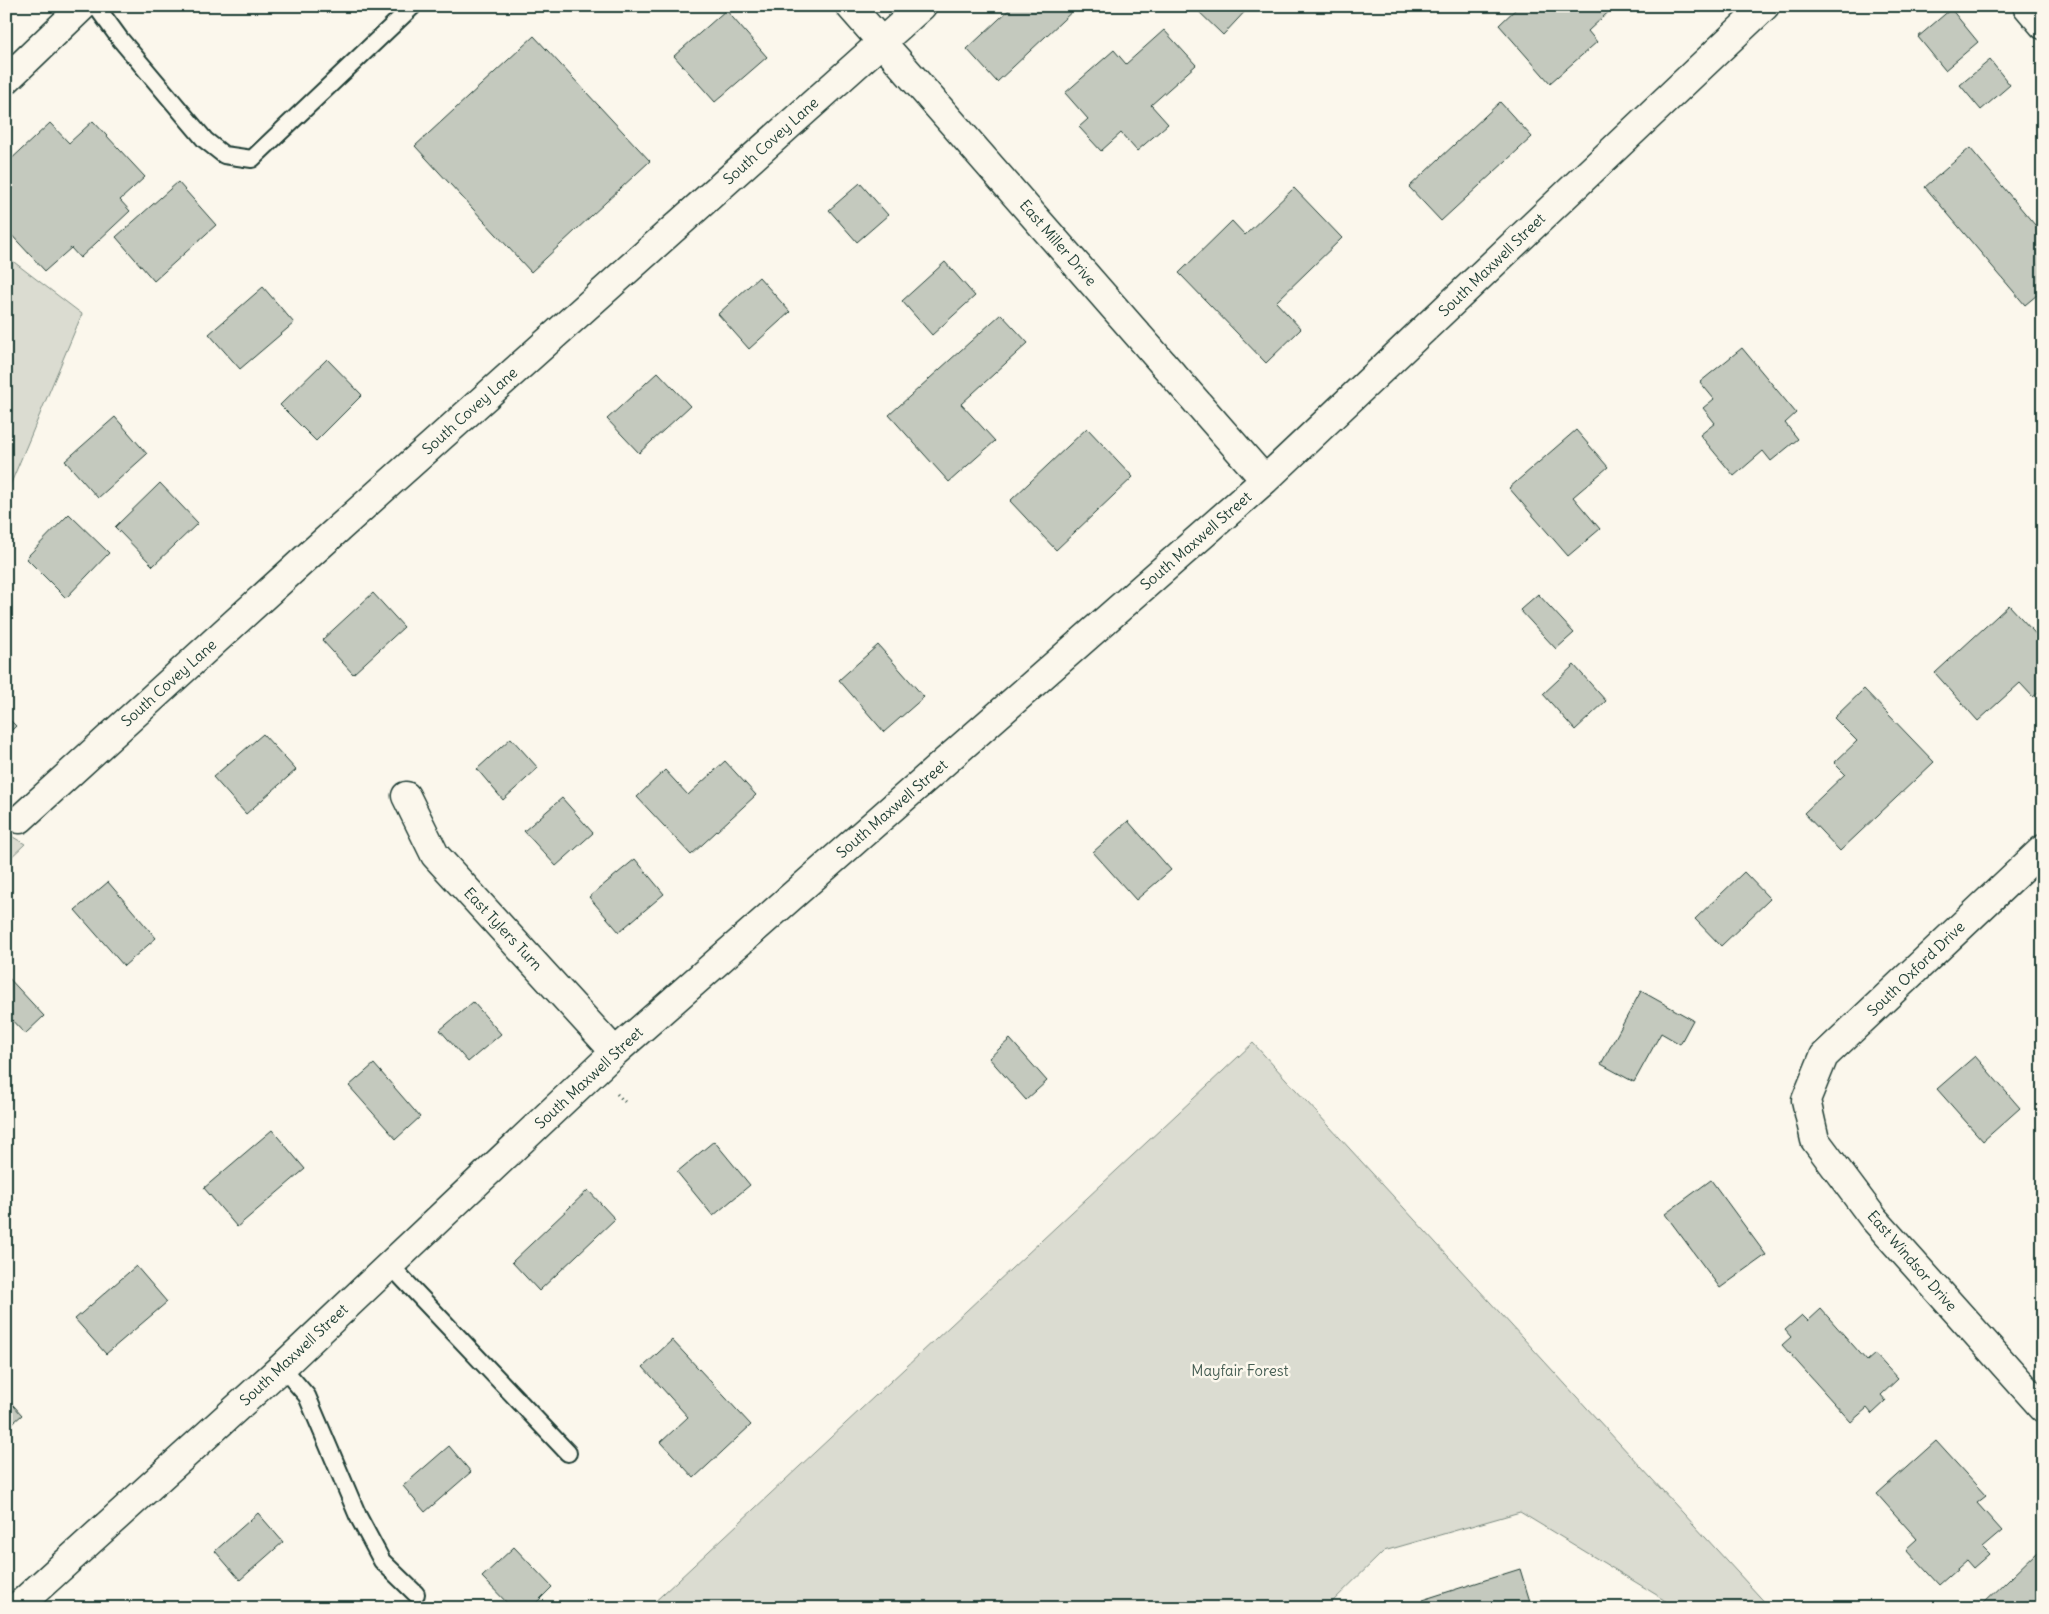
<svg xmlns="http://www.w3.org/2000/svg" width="2049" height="1614" viewBox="0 0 2049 1614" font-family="Delius,sans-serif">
<rect width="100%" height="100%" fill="#fbf7ec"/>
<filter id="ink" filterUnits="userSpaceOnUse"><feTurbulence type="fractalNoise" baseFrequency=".02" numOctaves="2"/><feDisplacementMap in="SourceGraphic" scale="10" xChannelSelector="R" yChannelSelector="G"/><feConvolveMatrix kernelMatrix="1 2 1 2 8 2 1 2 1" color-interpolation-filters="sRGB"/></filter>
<g filter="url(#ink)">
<path fill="#dbdcd1" stroke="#7d8c82" d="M6,256L82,314L6,495Z
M6,833L25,844L6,862Z
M1253,1043L1770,1608H1671L1665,1600L1520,1512L1384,1551L1326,1608H648Z"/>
<path fill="#c4c9be" stroke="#1f3d34" d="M1013,6H1078L997,82L967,49Z
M1193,6H1250L1223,35Z
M1519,6H1615L1588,31L1597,42L1550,83L1499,25Z
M1951,9L1978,42L1945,70L1918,37Z
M726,10L767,57L715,102L674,56Z
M1164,30L1196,65L1151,105L1168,124L1137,151L1121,133L1101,151L1079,127L1088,119L1065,93L1114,50L1126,64Z
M534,36L650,161L531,272L415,146Z
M1990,60L2010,85L1981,110L1960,85Z
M1500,102L1532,137L1441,221L1409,187Z
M93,121L145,177L120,200L130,211L80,258L71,248L45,271L6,229V194L14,187L6,179V164L50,123L69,143Z
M1970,148L2035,225L2043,218V290L2025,305L1925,187Z
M178,182L216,225L154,281L116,237Z
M860,183L888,215L857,242L829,210Z
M1294,188L1342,238L1276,302L1301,329L1266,363L1179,273L1232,221L1245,235Z
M945,262L975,296L932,335L902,301Z
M759,277L790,312L749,349L718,314Z
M263,287L294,323L240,369L209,334Z
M1001,314L1028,343L961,404L995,441L949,482L889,415Z
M1742,348L1796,413L1785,423L1798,439L1771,461L1763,451L1734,476L1700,435L1715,423L1703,408L1714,399L1700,382Z
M327,359L362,395L316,441L280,405Z
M658,372L690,406L639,453L607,419Z
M115,417L147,454L98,498L65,461Z
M1087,428L1133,477L1056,550L1010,501Z
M1576,430L1608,467L1573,497L1600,529L1568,556L1509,488Z
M160,483L198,523L153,566L115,527Z
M69,514L109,553L66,598L26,558Z
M373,593L404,627L353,674L322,640Z
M1538,594L1574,633L1556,649L1520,610Z
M2009,605L2043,642V689L2033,697L2020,683L1978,721L1935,673Z
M878,645L924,697L884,732L839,680Z
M1574,665L1606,701L1575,730L1543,694Z
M1864,689L1934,762L1840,851L1804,813L1845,774L1834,763L1857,741L1834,718Z
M6,716L16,726L6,736Z
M263,734L296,770L246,814L213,777Z
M511,738L538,768L503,800L477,769Z
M725,761L756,795L691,855L637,797L665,770L688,795Z
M562,798L593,833L556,866L524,831Z
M1128,821L1171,870L1136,900L1093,852Z
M635,859L664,894L619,932L589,897Z
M1744,872L1770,899L1721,946L1695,919Z
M108,882L156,938L124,966L75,910Z
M6,975L44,1016L25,1034L6,1014Z
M1641,991L1693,1020L1680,1044L1661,1033L1634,1082L1601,1064Z
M473,1002L501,1034L468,1062L440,1030Z
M1010,1039L1047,1081L1026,1100L989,1058Z
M1975,1056L2020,1108L1983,1141L1937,1089Z
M374,1064L420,1117L396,1139L349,1086Z
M272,1130L305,1169L237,1227L204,1188Z
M714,1141L750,1185L713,1216L677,1172Z
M1711,1180L1766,1255L1720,1288L1665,1214Z
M588,1190L615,1219L539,1291L512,1262Z
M136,1266L167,1302L106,1354L75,1319Z
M1821,1309L1867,1361L1875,1354L1898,1379L1881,1395L1886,1401L1872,1414L1867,1408L1851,1422L1782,1345L1791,1337L1785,1330L1802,1315L1808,1321Z
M672,1340L751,1425L694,1478L661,1442L688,1417L643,1367Z
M6,1397L22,1415L6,1429Z
M1936,1441L1986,1496L1977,1503L2002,1531L1982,1548L1989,1555L1974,1568L1967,1560L1939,1585L1906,1549L1917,1539L1877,1494Z
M449,1446L471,1472L425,1512L403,1486Z
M258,1513L283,1542L240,1580L215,1551Z
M514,1547L552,1587L531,1608H512L482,1577Z
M2039,1550L2043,1553V1608H1979Z
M1520,1569L1532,1608H1425L1422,1600Z"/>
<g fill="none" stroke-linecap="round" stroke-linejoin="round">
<defs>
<path id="lane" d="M96,6L120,39L205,140L224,155L252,159L413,6
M390,1265L568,1453
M282,1367L307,1396L358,1516L382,1561L416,1594"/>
<path id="street" d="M850,6L1265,480
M2027,6L2043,25
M6,80L83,6
M406,796L435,855L615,1052
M20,819L307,557L922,6
M2043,849L1824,1056L1806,1100L1815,1140L1874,1219L2043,1408
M16,1608L282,1367L615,1052L1265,480L1765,6"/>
</defs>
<use href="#lane" stroke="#1f3d34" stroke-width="20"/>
<use href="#street" stroke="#1f3d34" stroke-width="31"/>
<path stroke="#1f3d34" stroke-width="3" stroke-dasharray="1 4" stroke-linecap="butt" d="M617,1094L625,1102"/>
<use href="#lane" stroke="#fbf7ec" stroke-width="16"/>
<use href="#street" stroke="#fbf7ec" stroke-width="28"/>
</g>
</g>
<g text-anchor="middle" stroke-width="5" stroke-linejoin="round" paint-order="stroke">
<g font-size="15" fill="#1f3d34" stroke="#fbf7ec">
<text transform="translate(771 141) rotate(-42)" y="5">South Covey Lane</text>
<text transform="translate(1058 243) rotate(49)" y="5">East Miller Drive</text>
<text transform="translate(1492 265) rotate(-44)" y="5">South Maxwell Street</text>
<text transform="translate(470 411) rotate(-42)" y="5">South Covey Lane</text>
<text transform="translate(1196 541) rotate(-41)" y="5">South Maxwell Street</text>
<text transform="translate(169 683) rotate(-42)" y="5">South Covey Lane</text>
<text transform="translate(892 809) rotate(-41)" y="5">South Maxwell Street</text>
<text transform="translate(503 929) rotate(47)" y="5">East Tylers Turn</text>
<text transform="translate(1916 969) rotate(-44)" y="5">South Oxford Drive</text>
<text transform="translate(589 1078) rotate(-43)" y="5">South Maxwell Street</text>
<text transform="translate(1912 1261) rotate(49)" y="5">East Windsor Drive</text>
<text transform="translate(294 1355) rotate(-43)" y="5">South Maxwell Street</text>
</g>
<g font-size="15" fill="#455d53" stroke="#fbf7ec">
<text x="1240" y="1376">Mayfair Forest</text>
</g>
</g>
<rect width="2049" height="1614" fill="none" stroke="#fbf7ec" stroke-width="25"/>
<rect x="12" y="12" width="2024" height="1589" fill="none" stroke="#1f3d34" stroke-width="2" filter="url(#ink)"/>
</svg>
